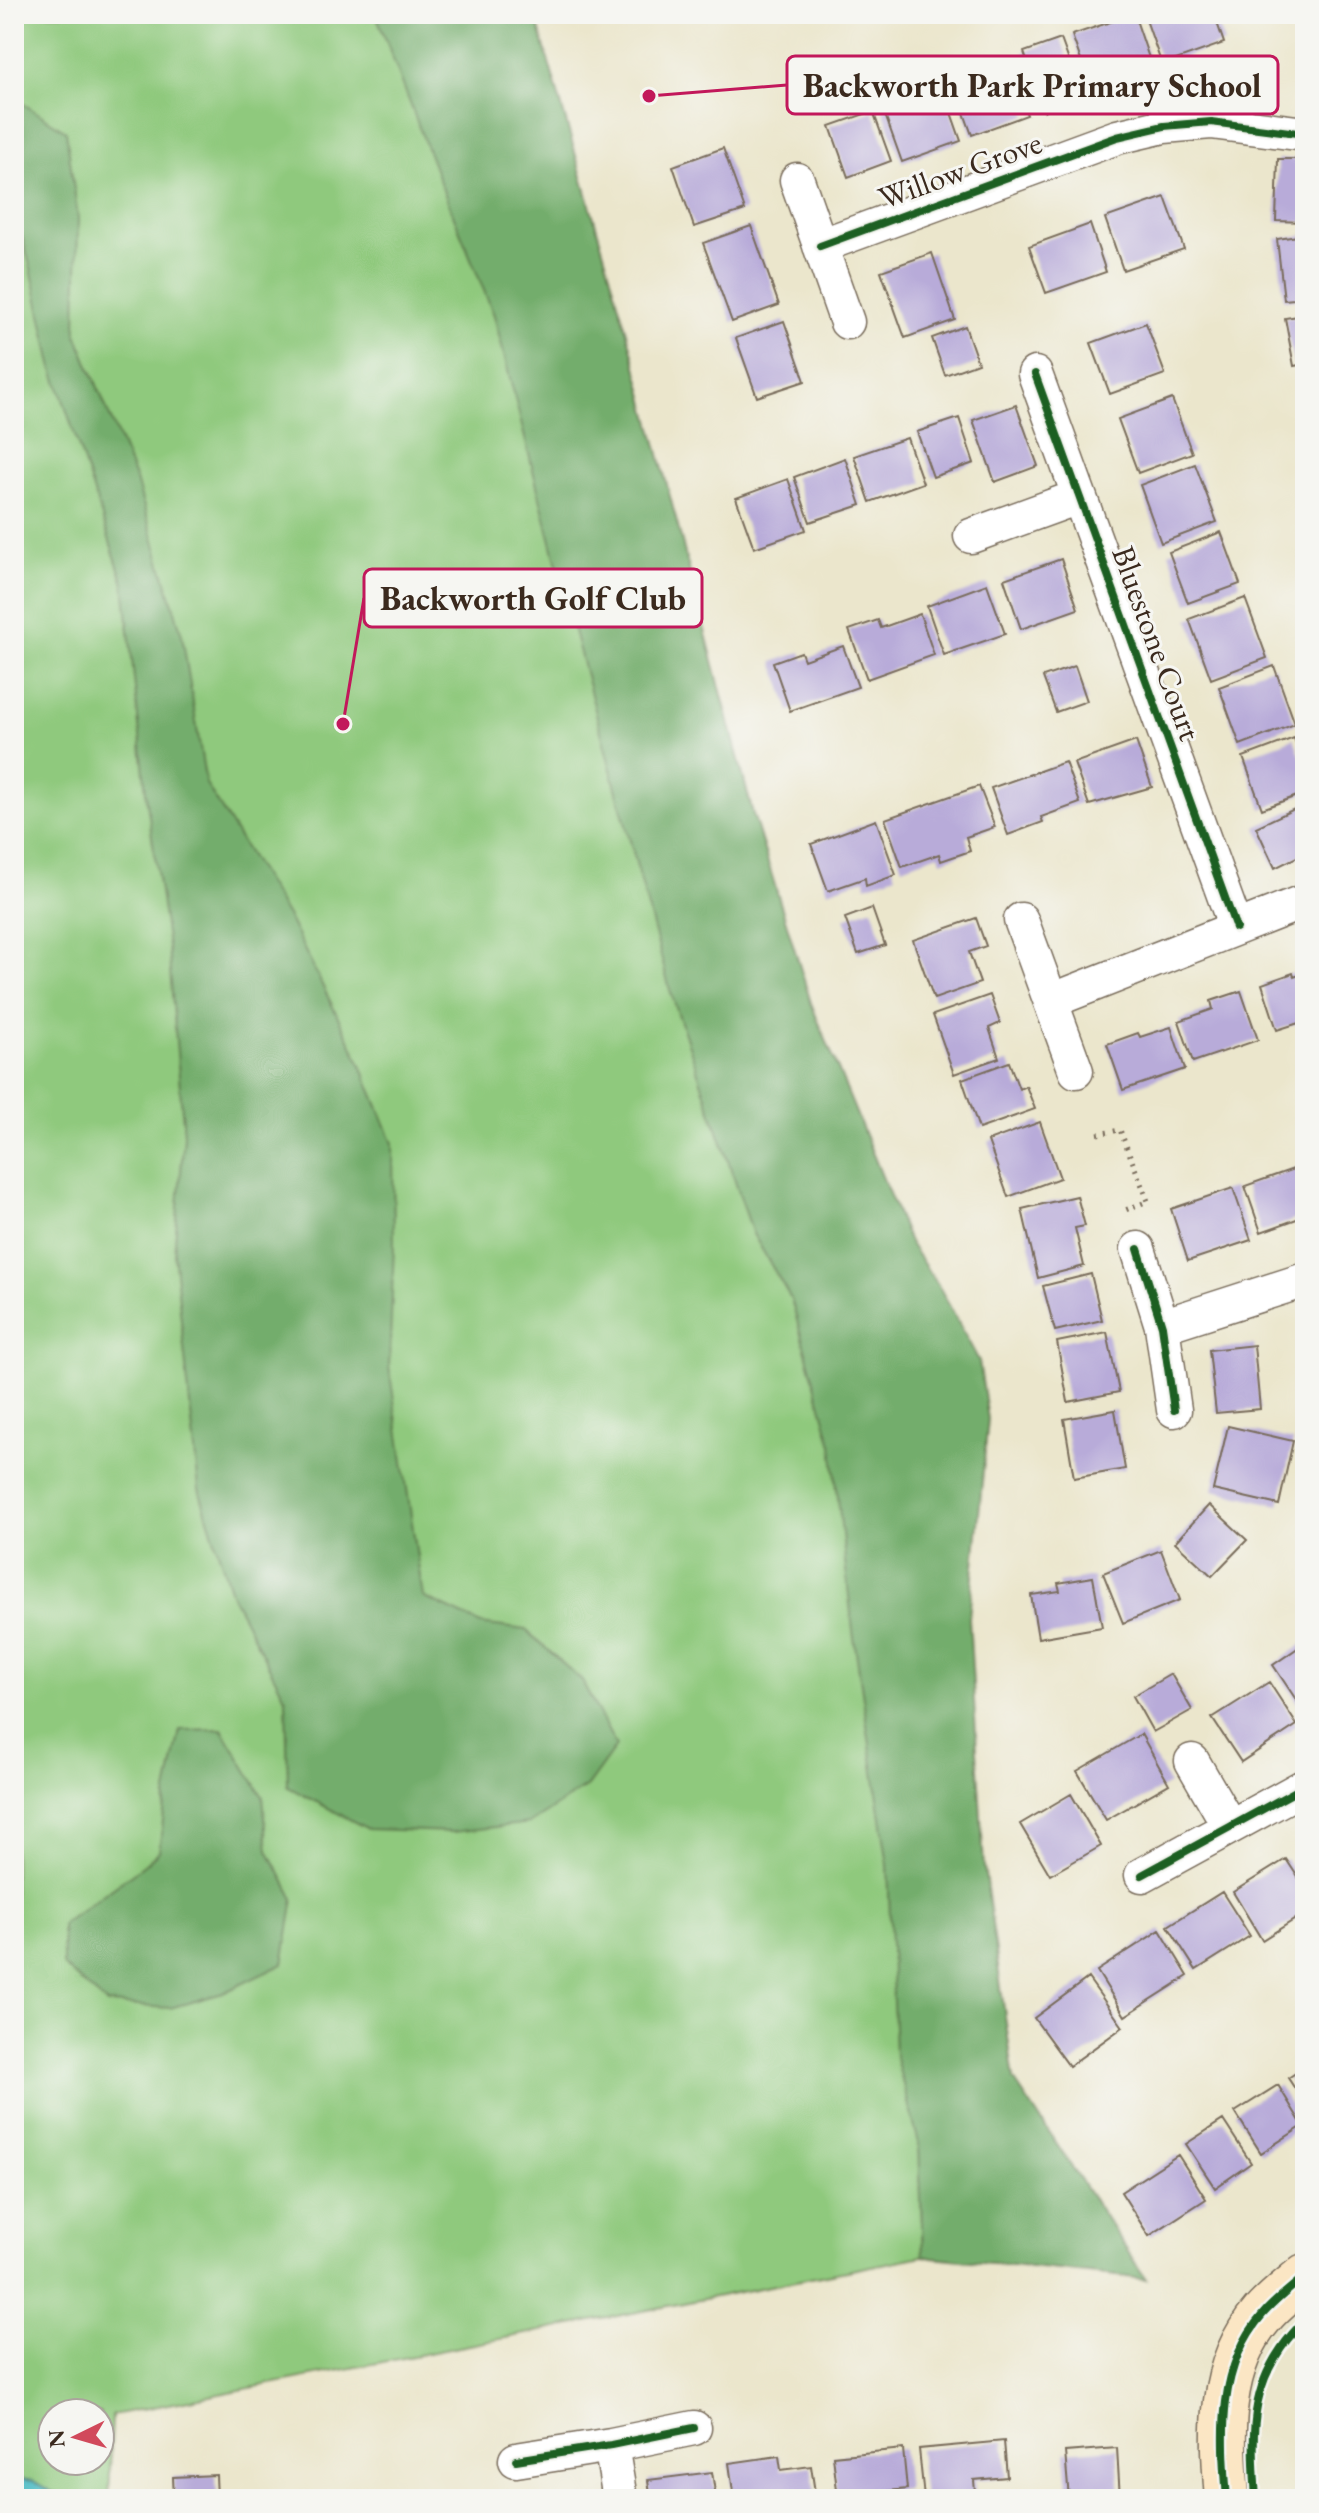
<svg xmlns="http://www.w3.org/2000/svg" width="1319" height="2513" viewBox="0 0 1319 2513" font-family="'EB Garamond',serif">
<rect width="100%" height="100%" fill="#f6f6f2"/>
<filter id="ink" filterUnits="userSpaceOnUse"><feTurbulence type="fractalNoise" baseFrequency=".0125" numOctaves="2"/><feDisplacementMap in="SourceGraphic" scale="16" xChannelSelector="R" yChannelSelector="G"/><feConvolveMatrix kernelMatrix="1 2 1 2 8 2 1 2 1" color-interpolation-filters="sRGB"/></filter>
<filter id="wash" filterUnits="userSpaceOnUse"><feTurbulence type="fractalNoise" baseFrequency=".006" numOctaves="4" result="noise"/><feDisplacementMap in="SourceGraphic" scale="32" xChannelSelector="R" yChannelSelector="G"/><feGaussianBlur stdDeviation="1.8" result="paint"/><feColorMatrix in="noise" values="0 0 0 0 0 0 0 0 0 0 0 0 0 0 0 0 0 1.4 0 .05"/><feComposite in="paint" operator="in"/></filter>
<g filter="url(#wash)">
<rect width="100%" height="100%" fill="#ebe6cc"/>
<path fill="#8fc97d" stroke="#657a4e" stroke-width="2" fill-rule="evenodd" d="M14,14H477L816,1248L912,1905L923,2256L112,2415L109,2499H14ZM52,2413H100V2461H52Z"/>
<path fill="#73ad6c" stroke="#576c45" stroke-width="2" d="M376,14H535L630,343L753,814L812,1006L909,1242L941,1290L979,1361L988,1419L969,1618L984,1867L1014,2080L1146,2279L923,2256L919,2143L895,2055L888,1865L853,1631L832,1445L791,1299L753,1234L670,990L566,601L494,315L441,185Z
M22,103L66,131L78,218L76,334L136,480L182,635L206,784L290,921L356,1053L393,1143L394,1245L389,1367L423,1597L481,1624L526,1630L582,1681L616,1746L587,1786L530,1823L453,1832L368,1829L288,1787L286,1699L232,1596L199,1489L174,1254L184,1135L168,947L147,802L124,584L53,369L31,268L14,210V110Z
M222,1729L263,1797L268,1850L294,1899L283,1964L223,1993L170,2008L107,2004L63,1966L62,1924L144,1865L159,1851L166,1797L180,1730Z"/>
<path fill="#4dbbc4" stroke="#447271" stroke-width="2" d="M14,2478L33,2481L64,2499H14Z"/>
<g id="blocks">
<path fill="#b8abd9" d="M1134,14L1152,67L1091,89L1072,35Z
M1144,14H1214L1224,43L1162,65Z
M1061,39L1082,97L1044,111L1024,52Z
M1010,65L1027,115L972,135L954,85Z
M942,87L961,141L902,162L883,109Z
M873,111L891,161L848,177L830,126Z
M723,148L745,210L694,227L673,166Z
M1278,159H1305V222L1276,221Z
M1165,197L1184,249L1123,270L1105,218Z
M1090,224L1106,272L1046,293L1029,246Z
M751,226L779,305L732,322L703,243Z
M1305,235V298L1284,300L1277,239Z
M932,253L955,320L905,338L881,271Z
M1305,315V364L1294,366L1285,318Z
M784,321L805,381L757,397L736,338Z
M1146,323L1165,374L1110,394L1091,343Z
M965,326L978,363L945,375L932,338Z
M1172,399L1192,453L1138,473L1118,419Z
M1016,405L1038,466L995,482L973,420Z
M959,418L974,463L933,477L917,432Z
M907,438L923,483L870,502L854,456Z
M845,458L861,505L810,522L794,477Z
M1195,464L1217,522L1161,543L1140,485Z
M788,479L806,530L754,548L736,498Z
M1221,532L1240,584L1188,603L1169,552Z
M1061,559L1078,609L1021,629L1004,579Z
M987,584L1005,634L944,655L927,606Z
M1245,598L1267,658L1211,679L1189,619Z
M920,614L934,655L867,679L849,630L878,620L881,628Z
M843,646L858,687L790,711L773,662L801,652L804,660Z
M1075,666L1087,701L1056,712L1043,677Z
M1274,666L1295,724L1240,745L1219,687Z
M1294,738L1305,768V793L1262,809L1243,757Z
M1136,741L1152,787L1089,805L1074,763Z
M1065,762L1080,803L1041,817L1043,822L1008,835L991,788Z
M979,786L995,827L966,837L970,851L941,861L939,854L902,867L885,819Z
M1305,804V853L1275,868L1256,827Z
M876,820L896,875L866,886L865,878L828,891L811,844Z
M872,908L885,945L858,954L845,918Z
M976,918L986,946L969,952L980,983L934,999L913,940Z
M1293,973L1294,977L1305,973V1021L1277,1030L1262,984Z
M1241,991L1258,1040L1193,1062L1179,1021L1213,1009L1211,1001Z
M990,995L1000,1023L989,1028L999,1058L954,1074L933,1015Z
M1171,1027L1185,1069L1123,1090L1107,1044L1138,1033L1140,1037Z
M1009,1062L1019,1089L1026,1086L1035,1109L979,1129L962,1079Z
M1040,1122L1060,1178L1008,1197L988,1141Z
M1305,1165V1216L1261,1232L1245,1186Z
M1233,1188L1251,1240L1188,1261L1171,1209Z
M1077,1196L1085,1226L1075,1228L1084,1266L1038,1278L1022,1209Z
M1091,1274L1102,1320L1055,1331L1043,1286Z
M1107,1332L1119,1392L1068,1402L1057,1342Z
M1254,1345L1260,1409L1216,1413L1209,1350Z
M1115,1410L1125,1469L1074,1478L1064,1419Z
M1228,1426L1293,1441L1279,1505L1213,1490Z
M1209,1505L1247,1540L1212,1576L1175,1542Z
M1161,1550L1180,1600L1123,1623L1103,1573Z
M1093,1577L1102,1627L1038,1638L1031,1595L1060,1591L1058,1583Z
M1305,1643V1713L1273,1665Z
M1171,1674L1192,1710L1153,1732L1133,1696Z
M1269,1682L1297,1725L1241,1762L1212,1718Z
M1141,1734L1169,1784L1106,1820L1077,1771Z
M1071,1794L1101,1846L1050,1875L1020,1824Z
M1286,1859L1305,1888V1913L1262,1940L1233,1892Z
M1222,1892L1250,1936L1196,1970L1168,1926Z
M1160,1930L1188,1976L1125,2016L1097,1971Z
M1088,1978L1123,2027L1069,2066L1034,2018Z
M1305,2067V2104L1288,2078Z
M1278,2085L1303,2126L1261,2153L1235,2112Z
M1223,2120L1251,2163L1215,2188L1186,2144Z
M1178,2155L1206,2199L1149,2236L1121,2192Z
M1004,2441L1007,2477L974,2480L975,2492L924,2498L919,2449Z
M1117,2448L1120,2499H1069L1065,2452Z
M903,2449L907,2489L870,2493L871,2499H838L833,2456Z
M779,2456L781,2470L811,2466L816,2499H734L729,2463Z
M712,2472L716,2499H651L648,2480Z
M216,2475L217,2499H174L173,2477Z"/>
</g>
</g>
<g filter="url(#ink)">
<use href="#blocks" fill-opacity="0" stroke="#796c5b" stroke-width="2"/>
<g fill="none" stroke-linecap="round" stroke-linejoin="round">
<defs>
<path id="street" d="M797,180L847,322
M820,246L1117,137L1164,126L1211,122L1305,134
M1035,374L1236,928
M971,536L1078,497
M1021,920L1076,1071
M1051,1001L1305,901
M1138,1249L1162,1326L1174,1410
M1162,1326L1305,1280
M1192,1761L1230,1827
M1142,1875L1305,1786
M611,2445L620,2499
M516,2460L611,2445L694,2428"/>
<path id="secondary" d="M1227,2499C1222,2435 1217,2367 1263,2314C1275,2300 1291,2288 1305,2276"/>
</defs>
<use href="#street" stroke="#796c5b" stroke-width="37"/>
<use href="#secondary" stroke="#796c5b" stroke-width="47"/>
<path stroke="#796c5b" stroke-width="5" stroke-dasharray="2 6" stroke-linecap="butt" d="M1098,1134L1120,1130L1148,1201L1123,1211"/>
<use href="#street" stroke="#fff" stroke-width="34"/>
<use href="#secondary" stroke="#fbe6c4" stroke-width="44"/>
<defs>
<path id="cycleway" d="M820,246L1117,137L1164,126L1211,122L1305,134
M1035,374L1236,928
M1138,1249L1162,1326L1174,1410
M1142,1875L1305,1786
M516,2460L611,2445L694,2428
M1227,2499C1222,2435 1217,2367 1263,2314C1275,2300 1291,2288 1305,2276
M1256,2499C1251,2425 1249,2375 1305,2320"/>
</defs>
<use href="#cycleway" stroke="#f6f6f2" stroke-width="13"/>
<use href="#cycleway" stroke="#1b5e20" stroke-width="8"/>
</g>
</g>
<g text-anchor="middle" stroke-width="6" stroke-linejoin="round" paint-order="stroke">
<g font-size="32" fill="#3b2a1e" stroke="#f6f6f2">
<text transform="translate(960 170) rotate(-20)" y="11">Willow Grove</text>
<text transform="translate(1157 643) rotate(70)" y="11">Bluestone Court</text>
</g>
</g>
<path fill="none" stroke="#c2185b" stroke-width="3" d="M649 96L787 85M343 724L364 598"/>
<g fill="#c2185b" stroke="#f6f6f2" stroke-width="3">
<circle cx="649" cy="96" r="8"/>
<circle cx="343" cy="724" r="8"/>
</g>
<g fill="#f6f6f2" stroke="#c2185b" stroke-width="3">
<rect x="787" y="56" width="491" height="58" rx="8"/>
<rect x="364" y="569" width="338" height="58" rx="8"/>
</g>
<g font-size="34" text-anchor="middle" font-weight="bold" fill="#3b2a1e">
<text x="1032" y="97">Backworth Park Primary School</text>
<text x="533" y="610">Backworth Golf Club</text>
</g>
<rect width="1319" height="2513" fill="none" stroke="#f6f6f2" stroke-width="48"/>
<g transform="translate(76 2437) rotate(265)"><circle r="38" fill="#f6f6f2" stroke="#aba49d" stroke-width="2"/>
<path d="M0-6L14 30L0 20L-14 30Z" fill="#d1495b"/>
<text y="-12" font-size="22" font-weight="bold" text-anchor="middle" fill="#3b2a1e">N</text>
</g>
</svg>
